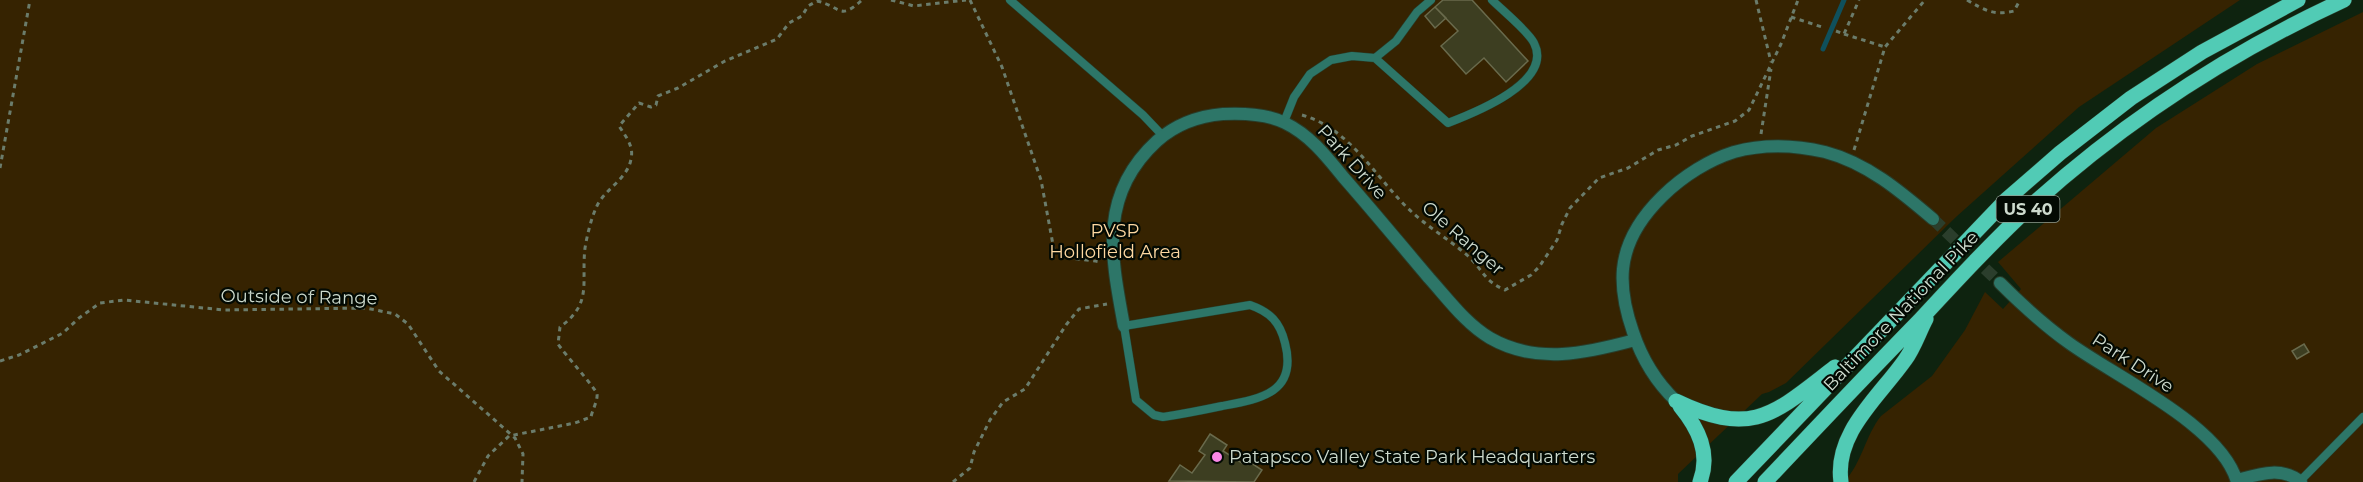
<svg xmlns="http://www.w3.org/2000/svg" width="2363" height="482" viewBox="0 0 2363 482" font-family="Montserrat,sans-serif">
<rect width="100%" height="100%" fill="#0e230f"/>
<path fill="#362301" d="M0,0H2240L2079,107L1956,217L1786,383L1769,392L1762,394L1678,474V482H0Z
M2363,12V482H1844C1862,463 1865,436 1881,416L1932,376L1965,330L1985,292L2003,309L2021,289L1998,262L2156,128L2257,64Z"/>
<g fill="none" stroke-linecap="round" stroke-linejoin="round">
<path stroke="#0f505c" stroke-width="5" d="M1823,49L1844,0"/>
</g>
<path fill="#3d3e21" stroke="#696a4c" stroke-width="1.5" d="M1443,0H1472L1528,61L1506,82L1484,58L1466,74L1441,46L1458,31L1435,7Z
M1435,7L1446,18L1435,28L1425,16Z
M2304,344L2309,352L2297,359L2292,351Z
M1210,434L1227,445L1223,451L1242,463L1245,459L1262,470L1254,482L1169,481L1180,465L1192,473L1205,455L1199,451Z"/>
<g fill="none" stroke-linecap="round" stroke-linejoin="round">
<path stroke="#2b3e2c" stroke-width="12" stroke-dasharray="12 6" stroke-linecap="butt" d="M1933,219L2000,283"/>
<defs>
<path id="service" d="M1010,0L1143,115L1163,136
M1375,58L1396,41L1417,12L1431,0
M1284,122L1294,97L1310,74L1331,60L1352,56L1375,58L1448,123C1474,113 1554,82 1534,43C1529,32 1502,10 1492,0
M1250,305C1270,312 1280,322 1285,343C1298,393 1260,399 1222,406C1203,410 1183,414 1163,417L1154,415L1136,400L1124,326Z
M2300,481L2363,417"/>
<path id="minor" d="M2000,283C2022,305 2044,325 2069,343C2116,377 2222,426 2237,482
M1124,326C1111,256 1098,195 1157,141C1175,125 1199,116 1223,114C1243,113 1267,114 1285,123C1310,135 1327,157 1344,178C1373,211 1401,245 1429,278C1448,299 1466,324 1490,338C1537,365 1587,353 1635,340
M1676,401C1655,381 1642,359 1633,332C1626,312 1621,291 1623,269C1628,216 1686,167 1734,152C1763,144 1795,145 1825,152C1867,163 1900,191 1933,219
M2237,480C2259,474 2282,466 2301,482"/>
<path id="primary" d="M1676,401C1753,438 1774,414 1835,367
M1680,406C1698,428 1711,453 1700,482
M1736,482L2006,200L2060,153L2131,98L2202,52L2298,0
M1765,482C1816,428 1867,374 1919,321C1956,281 1993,241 2033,204C2126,120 2231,52 2344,0
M1841,482C1834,433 1879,397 1905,360C1914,348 1919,332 1926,319"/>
</defs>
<use href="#service" stroke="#293d2a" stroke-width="9"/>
<use href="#minor" stroke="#293d2a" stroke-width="14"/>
<use href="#primary" stroke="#293d2a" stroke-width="16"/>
<path stroke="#6b7c6b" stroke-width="3" stroke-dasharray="4.5 4.5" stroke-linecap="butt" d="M891,0L914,6L966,0
M970,0L1002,67L1041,180L1054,250C1067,260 1085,259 1100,262
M1756,0L1771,62
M1967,0C1984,10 1994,16 2014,11L2020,0
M1791,17L1825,28
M1836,31L1844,34L1859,0
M1844,34L1885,47
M1302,115C1352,129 1377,181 1414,214C1431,229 1451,241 1468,256C1483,270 1484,281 1505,290L1531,275L1539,267L1557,240L1562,224L1570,208L1599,178L1628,168L1658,150L1676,145L1692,136L1735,121L1749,110L1781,44L1798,0
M1761,134L1771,69
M1854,150L1885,47L1925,0
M0,168L30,0
M0,361L19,355L63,333L79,318L100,303L124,300L224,310L366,308L395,314L408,324L439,371L515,438L523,454L522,482
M474,482L488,456L509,436L575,423L591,417C592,411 598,400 597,394C597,390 563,352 558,344L560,327C593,303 581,283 585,248C587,236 591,219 596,208C603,190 628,179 631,159C634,146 626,137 619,126L639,103L651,107L656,105L658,96L678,88L725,61L777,39L789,23L802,16L808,6L817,1C842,7 839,21 862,0
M953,482L970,468L974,452L990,420L1003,402L1025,389L1066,325L1079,309L1107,304"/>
<use href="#service" stroke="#2d7668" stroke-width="8"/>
<use href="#minor" stroke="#2d7668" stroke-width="12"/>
<use href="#primary" stroke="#51cbb5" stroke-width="15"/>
</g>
<circle fill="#fa87e7" stroke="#030a03" stroke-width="2" cx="1217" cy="457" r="6"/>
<g text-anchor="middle" stroke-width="4.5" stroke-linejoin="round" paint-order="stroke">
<rect fill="#030a03" stroke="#909c90" stroke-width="1.5" x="1996.5" y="196" width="63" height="26" rx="4.5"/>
<g font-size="16" font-weight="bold" fill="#cddacd">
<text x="2028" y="215">US 40</text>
</g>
<g font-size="18" fill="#cddacd" stroke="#030a03">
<text transform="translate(1352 162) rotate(48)" y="6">Park Drive</text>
<text transform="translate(1463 238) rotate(41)" y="6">Ole Ranger</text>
<text transform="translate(299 297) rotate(1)" y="6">Outside of Range</text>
<text transform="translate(1901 311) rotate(-46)" y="6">Baltimore National Pike</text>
<text transform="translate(2133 363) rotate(33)" y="6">Park Drive</text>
</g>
<g font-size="18" fill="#fed8a1" stroke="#030a03">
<text x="1115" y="237">PVSP<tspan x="1115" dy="21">Hollofield Area</tspan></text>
</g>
<g font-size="18" fill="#cddacd" stroke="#030a03" text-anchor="start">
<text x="1229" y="463">Patapsco Valley State Park Headquarters</text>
</g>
</g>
</svg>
